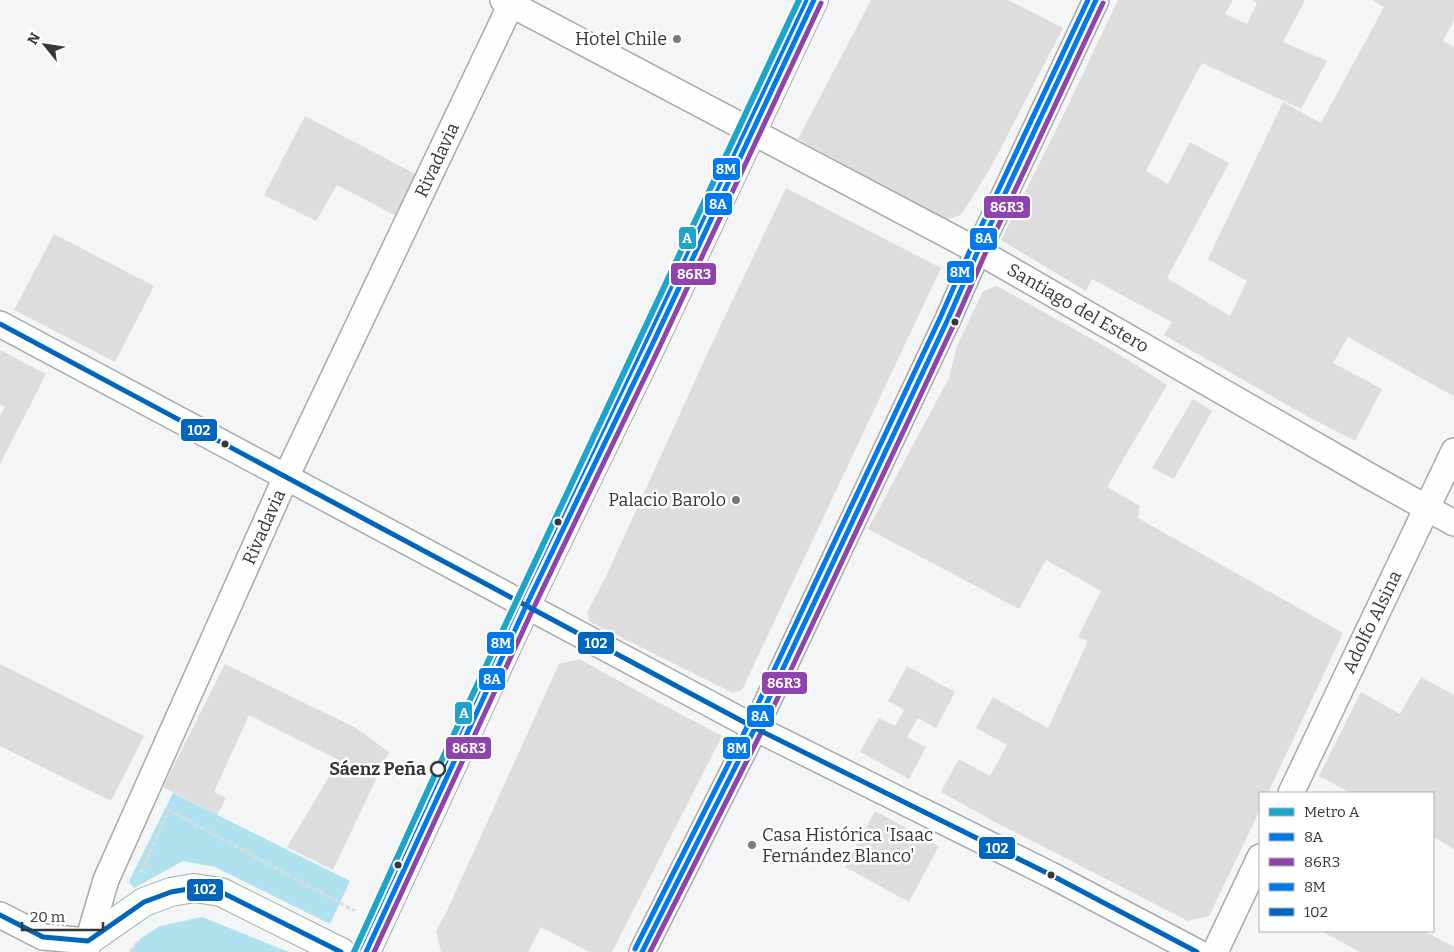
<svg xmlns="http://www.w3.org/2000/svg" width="1454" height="952" viewBox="0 0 1454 952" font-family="Bitter,serif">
<rect width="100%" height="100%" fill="#f3f5f6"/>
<path fill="#afe2ee" d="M173,793L350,881L330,924L215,867L183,861L134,888L129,881Z
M202,917L289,952H130L141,938L160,926Z"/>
<path fill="#ddd" d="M871,0H1008L1063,28L990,169L961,215L946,220L798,139Z
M1118,0H1233L1225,14L1247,24L1257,3L1252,0H1305L1283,42L1327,61L1301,109L1202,63L1180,104L1146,171L1168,184L1190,142L1229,163L1167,278L1230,316L1247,281L1208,259L1283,102L1321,123L1384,7L1372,0H1454V20L1443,41L1454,47V394L1453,396L1348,337L1333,363L1382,389L1355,441L1305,415L1164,335L1172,322L1092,279L1086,291L1001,240L1058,126Z
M305,116L419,176L398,217L337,185L316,221L264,195Z
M786,188L941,268L742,690L733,693L590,622L587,613L608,572L709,350Z
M54,234L154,286L115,362L14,310Z
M997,286L1099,343L1133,363L1167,385L1107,487L1140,506L1138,518L1343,633L1268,793H1260V810L1209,916L1188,921L995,822L941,792L959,759L990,776L1007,745L976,728L993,697L1048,728L1088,641L1078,637L1101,591L1046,560L1019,609L868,529L949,378L957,346L983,291Z
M0,350L46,374L0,464V416L5,407L0,404Z
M1193,399L1212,411L1174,479L1152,468Z
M579,659L652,699L722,736L612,952H589L541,927L528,952H441L436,931L445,915L559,664Z
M0,664L144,736L111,801L0,746Z
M225,664L356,728L389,752L333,870L287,847L339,760L249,715L214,792L226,798L217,815L163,787Z
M907,666L955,692L936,728L918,718L907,737L926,747L909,779L860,752L879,718L895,726L904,710L888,701Z
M1421,677L1454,695V849L1433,837V793H1351L1319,776L1361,692L1400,714Z
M875,811L939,846L909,902L845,867Z
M1321,931H1424L1454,947V952H1360Z"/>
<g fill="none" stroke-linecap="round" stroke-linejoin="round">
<defs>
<path id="street" d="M503,0L978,251L1371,477L1454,523
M0,324L755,728L1051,875L1197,952
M1291,793L1454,451
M0,915L43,937L88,941L106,880L286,477L513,0
M642,952L755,728L948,319L978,251L1096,0
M1215,952L1260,857"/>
<path id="secondary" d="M84,952L88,941L144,902L171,892L194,888L221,892L341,952"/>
<path id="primary" d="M366,952L526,606L653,343L814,0"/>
</defs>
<use href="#street" stroke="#a8aaab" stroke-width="28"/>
<use href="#secondary" stroke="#a8aaab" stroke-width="30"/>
<use href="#primary" stroke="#a8aaab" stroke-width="30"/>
<path stroke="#dadbdb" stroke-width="3" stroke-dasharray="5 2.5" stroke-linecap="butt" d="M141,873L169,810L355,911
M130,952L138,941"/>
<use href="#street" stroke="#fdfefe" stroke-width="25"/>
<use href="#secondary" stroke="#fdfefe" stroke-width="28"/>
<use href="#primary" stroke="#fdfefe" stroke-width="28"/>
<defs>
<path id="bus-1" d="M366,952L526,606L653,343L814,0
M642,952L755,728L948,319L978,251L1096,0"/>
<path id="bus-2" d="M374,952L533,609L660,346L821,3
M650,952L762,731L955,322L985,254L1103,3"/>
<path id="bus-3" d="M359,949L519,603L646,340L806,0
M635,949L748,725L941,316L971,248L1088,0"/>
<path id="bus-4" d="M0,324L755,728L1051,875L1197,952
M0,915L43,937L88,941L144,902L171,892L194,888L221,892L341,952"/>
</defs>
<use href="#bus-1" stroke="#fff" stroke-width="9"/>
<use href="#bus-2" stroke="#fff" stroke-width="9"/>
<use href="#bus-3" stroke="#fff" stroke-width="9"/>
<use href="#bus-4" stroke="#fff" stroke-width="9"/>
<use href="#bus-1" stroke="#0079ef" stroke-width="5"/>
<use href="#bus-2" stroke="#8e44ad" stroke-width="5"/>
<use href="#bus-3" stroke="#0079ef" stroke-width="5"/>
<use href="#bus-4" stroke="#0065bd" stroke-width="5"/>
<defs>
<path id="metro-1" d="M354,952L438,768L799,0"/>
</defs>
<use href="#metro-1" stroke="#fff" stroke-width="10"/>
<use href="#metro-1" stroke="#1ca4cb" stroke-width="6"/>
</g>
<g fill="#787a7a" stroke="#fff" stroke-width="2">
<circle cx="677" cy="39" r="5"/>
<circle cx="736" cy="500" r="5"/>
<circle cx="752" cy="845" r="5"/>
</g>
<g fill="#363738" stroke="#fff" stroke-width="2">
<circle cx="955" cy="322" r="4.5"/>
<circle cx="225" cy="444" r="4.5"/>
<circle cx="558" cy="522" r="4.5"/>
<circle cx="398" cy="865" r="4.5"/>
<circle cx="1051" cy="875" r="4.5"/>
</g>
<circle fill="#fff" stroke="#363738" stroke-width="2.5" cx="438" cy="769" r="7"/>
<g text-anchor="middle" stroke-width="5" stroke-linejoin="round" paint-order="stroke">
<g font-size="18" fill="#363738" stroke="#fff" text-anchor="end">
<text x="667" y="45">Hotel Chile</text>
<text x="726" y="506">Palacio Barolo</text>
<text x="762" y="841" text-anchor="start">Casa Histórica 'Isaac<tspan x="762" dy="21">Fernández Blanco'</tspan></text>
</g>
<g font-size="18" fill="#363738" stroke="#fff">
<text transform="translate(437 160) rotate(-65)" y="6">Rivadavia</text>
<text transform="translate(1078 308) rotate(30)" y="6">Santiago del Estero</text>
<text transform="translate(264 527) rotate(-66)" y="6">Rivadavia</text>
<text transform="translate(1372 622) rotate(-64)" y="6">Adolfo Alsina</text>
</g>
<g font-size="18" font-weight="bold" fill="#363738" stroke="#fff" text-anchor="end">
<text x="426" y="775">Sáenz Peña</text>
</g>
</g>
<g stroke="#fff" stroke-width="2">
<rect x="712" y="157" width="29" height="24" rx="5" fill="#0079ef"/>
<rect x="704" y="192" width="29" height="24" rx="5" fill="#0079ef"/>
<rect x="983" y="195" width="48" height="24" rx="5" fill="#8e44ad"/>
<rect x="678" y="226" width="19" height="24" rx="5" fill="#1ca4cb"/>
<rect x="969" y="227" width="29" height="24" rx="5" fill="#0079ef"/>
<rect x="946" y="260" width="29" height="24" rx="5" fill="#0079ef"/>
<rect x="670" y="262" width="47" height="24" rx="5" fill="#8e44ad"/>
<rect x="180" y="418" width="38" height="24" rx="5" fill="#0065bd"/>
<rect x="486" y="631" width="29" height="24" rx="5" fill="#0079ef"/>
<rect x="577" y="631" width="38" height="24" rx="5" fill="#0065bd"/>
<rect x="478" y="667" width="28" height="24" rx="5" fill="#0079ef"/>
<rect x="761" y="671" width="47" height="24" rx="5" fill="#8e44ad"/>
<rect x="454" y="701" width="19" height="24" rx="5" fill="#1ca4cb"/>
<rect x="746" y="704" width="29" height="24" rx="5" fill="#0079ef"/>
<rect x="722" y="736" width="29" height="24" rx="5" fill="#0079ef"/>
<rect x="445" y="736" width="47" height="24" rx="5" fill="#8e44ad"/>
<rect x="978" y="836" width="38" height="24" rx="5" fill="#0065bd"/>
<rect x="186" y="878" width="38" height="24" rx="5" fill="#0065bd"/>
</g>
<g font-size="14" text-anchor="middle" font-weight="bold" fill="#fff">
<text x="726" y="174">8M</text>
<text x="718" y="209">8A</text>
<text x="1007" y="212">86R3</text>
<text x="687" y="243">A</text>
<text x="984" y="243">8A</text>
<text x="960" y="277">8M</text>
<text x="694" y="279">86R3</text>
<text x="199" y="435">102</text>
<text x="501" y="648">8M</text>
<text x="596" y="648">102</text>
<text x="492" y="684">8A</text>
<text x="784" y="688">86R3</text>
<text x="464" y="718">A</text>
<text x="760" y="721">8A</text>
<text x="737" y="753">8M</text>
<text x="469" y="753">86R3</text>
<text x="997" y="853">102</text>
<text x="205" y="894">102</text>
</g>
<rect x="1259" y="792" width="175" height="140" fill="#ffffff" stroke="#afafaf"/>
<rect x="1269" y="808" width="25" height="8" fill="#1ca4cb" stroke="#afafaf"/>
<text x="1304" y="817" font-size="15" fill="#363738">Metro A</text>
<rect x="1269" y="833" width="25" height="8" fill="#0079ef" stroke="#afafaf"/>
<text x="1304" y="842" font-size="15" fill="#363738">8A</text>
<rect x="1269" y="858" width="25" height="8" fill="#8e44ad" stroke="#afafaf"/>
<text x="1304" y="867" font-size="15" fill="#363738">86R3</text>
<rect x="1269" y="883" width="25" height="8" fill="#0079ef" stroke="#afafaf"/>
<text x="1304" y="892" font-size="15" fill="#363738">8M</text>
<rect x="1269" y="908" width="25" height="8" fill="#0065bd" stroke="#afafaf"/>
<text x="1304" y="917" font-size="15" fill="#363738">102</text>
<g transform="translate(45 45) rotate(300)" stroke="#ffffff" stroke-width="4" paint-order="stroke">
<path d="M0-4L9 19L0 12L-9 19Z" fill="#363738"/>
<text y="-8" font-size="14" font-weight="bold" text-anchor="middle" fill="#363738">N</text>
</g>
<path d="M22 922v8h81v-8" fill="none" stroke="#363738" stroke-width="2.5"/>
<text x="30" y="922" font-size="15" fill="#363738" stroke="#ffffff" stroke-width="4" paint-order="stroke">20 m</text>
</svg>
